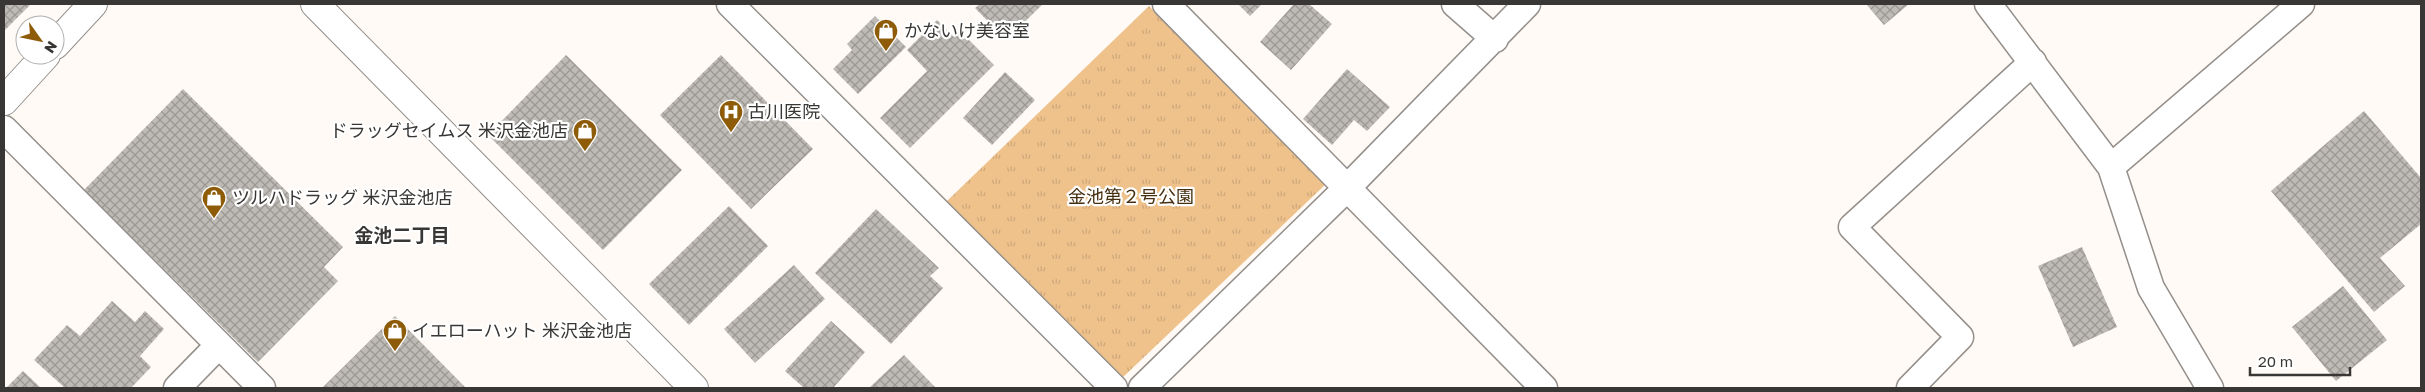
<svg xmlns="http://www.w3.org/2000/svg" width="2425" height="392" viewBox="0 0 2425 392" font-family="'Golos Text','Noto Sans JP',sans-serif">
<defs>
<pattern id="park-tufts" width="24" height="20" patternUnits="userSpaceOnUse" patternTransform="scale(1.25)"><rect width="24" height="20" fill="#efc28c"/><path d="M3 7l-1-3M5 7V3M7 7l1-3M15 17l-1-3M17 17v-4M19 17l1-3" fill="none" stroke="#cea779"/></pattern>
<pattern id="building-cross-hatch" width="8" height="8" patternUnits="userSpaceOnUse" patternTransform="scale(1.25)"><rect width="8" height="8" fill="#bebab5"/><path d="M0 0l8 8M0 8l8-8" fill="none" stroke="#9b9894"/></pattern>
</defs>
<rect width="100%" height="100%" fill="#fffaf5"/>
<path fill="url(#park-tufts)" d="M1149,6L1326,184L1120,380L947,201Z"/>
<path fill="url(#building-cross-hatch)" d="M4,4H31L4,31Z
M980,4H1043L1006,40L975,8Z
M1238,4H1262L1250,16Z
M1294,4H1309L1332,24L1291,70L1260,42Z
M1866,4H1909L1884,25Z
M875,16L906,47L858,94L833,69L852,50L847,44Z
M937,20L954,37L960,31L994,65L910,148L880,118L927,71L907,50Z
M566,55L682,170L603,250L488,135Z
M721,55L813,149L751,209L660,115Z
M1347,69L1390,107L1367,131L1354,120L1332,145L1303,119Z
M1005,72L1035,100L992,145L963,118Z
M183,89L343,247L324,267L338,281L258,362L84,190Z
M2364,111L2421,178V224L2380,258L2405,286L2374,312L2271,191Z
M729,206L768,246L689,325L649,284Z
M876,209L939,268L930,276L943,288L891,344L815,273Z
M2082,247L2117,327L2073,347L2038,266Z
M794,265L825,299L755,363L724,329Z
M2343,286L2387,340L2336,381L2292,327Z
M112,301L135,322L145,311L164,329L140,356L151,367L131,388H65L34,360L67,325L80,336Z
M395,316L466,388H322Z
M831,321L865,352L833,388H804L785,371Z
M904,355L936,388H869Z
M23,371L41,388H6Z"/>
<g fill="none" stroke-linecap="round" stroke-linejoin="round">
<defs>
<path id="minor" d="M730,4L1114,388
M1166,4L1544,388
M1455,4L1495,39
M1988,4L2111,167L2151,288L2210,388
M4,129L262,388
M2111,167L2301,4
M177,388L219,345
M1142,388L1346,189L1527,4
M1910,388L1960,337L1852,227L2033,62"/>
<path id="tertiary" d="M315,4L694,388
M55,45L93,4
M4,101L46,55"/>
</defs>
<use href="#minor" stroke="#948f8b" stroke-width="29"/>
<use href="#tertiary" stroke="#948f8b" stroke-width="30"/>
<use href="#minor" stroke="#fff" stroke-width="26"/>
<use href="#tertiary" stroke="#fff" stroke-width="28"/>
</g>
<defs>
<symbol id="shop-pin" viewBox="-11 -11 22 30"><path d="M0 17L-7.5 6A9.5 9.5 0 1 1 7.5 6Z" fill="#8e5c08" stroke="#fff"/><path d="M-5-2.5h2.3a2.7 3.5 0 0 1 5.4 0H5L5.5 6h-11ZM-1.5-2.5h3a1.5 2.3 0 0 0-3 0Z" fill="#fff"/></symbol>
<symbol id="hospital-pin" viewBox="-11 -11 22 30"><path d="M0 17L-7.5 6A9.5 9.5 0 1 1 7.5 6Z" fill="#8e5c08" stroke="#fff"/><path d="M-5-5h3v3.5h4V-5h3V5h-3V1.5h-4V5h-3Z" fill="#fff"/></symbol>
</defs>
<g fill-rule="evenodd">
<use href="#shop-pin" x="872" y="17" width="28" height="38"/>
<use href="#hospital-pin" x="717" y="98" width="28" height="38"/>
<use href="#shop-pin" x="571" y="117" width="28" height="38"/>
<use href="#shop-pin" x="200" y="184" width="28" height="38"/>
<use href="#shop-pin" x="381" y="317" width="28" height="38"/>
</g>
<g text-anchor="middle" stroke-width="4.5" stroke-linejoin="round" paint-order="stroke">
<g font-size="18" fill="#383735" stroke="#fff" text-anchor="start">
<text x="904" y="37">かないけ美容室</text>
<text x="748" y="118">古川医院</text>
<text x="568" y="137" text-anchor="end">ドラッグセイムス 米沢金池店</text>
<text x="232" y="204">ツルハドラッグ 米沢金池店</text>
<text x="412" y="337">イエローハット 米沢金池店</text>
</g>
<g font-size="18" fill="#462f10" stroke="#fff">
<text x="1131" y="203">金池第２号公園</text>
</g>
<g font-size="19" font-weight="bold" fill="#383735" stroke="#fff">
<text x="402" y="242">金池二丁目</text>
</g>
</g>
<rect width="2425" height="392" fill="none" stroke="#383735" stroke-width="10"/>
<g transform="translate(40 40) rotate(123)"><circle r="24" fill="#ffffff" stroke="#afafae"/>
<path d="M0-4L9 19L0 12L-9 19Z" fill="#8e5c08"/>
<text y="-8" font-size="14" font-weight="bold" text-anchor="middle" fill="#383735">N</text>
</g>
<path d="M2250 367v8h100v-8" fill="none" stroke="#383735" stroke-width="2.5"/>
<text x="2258" y="367" font-size="15" fill="#383735" stroke="#ffffff" stroke-width="4" paint-order="stroke">20 m</text>
</svg>
